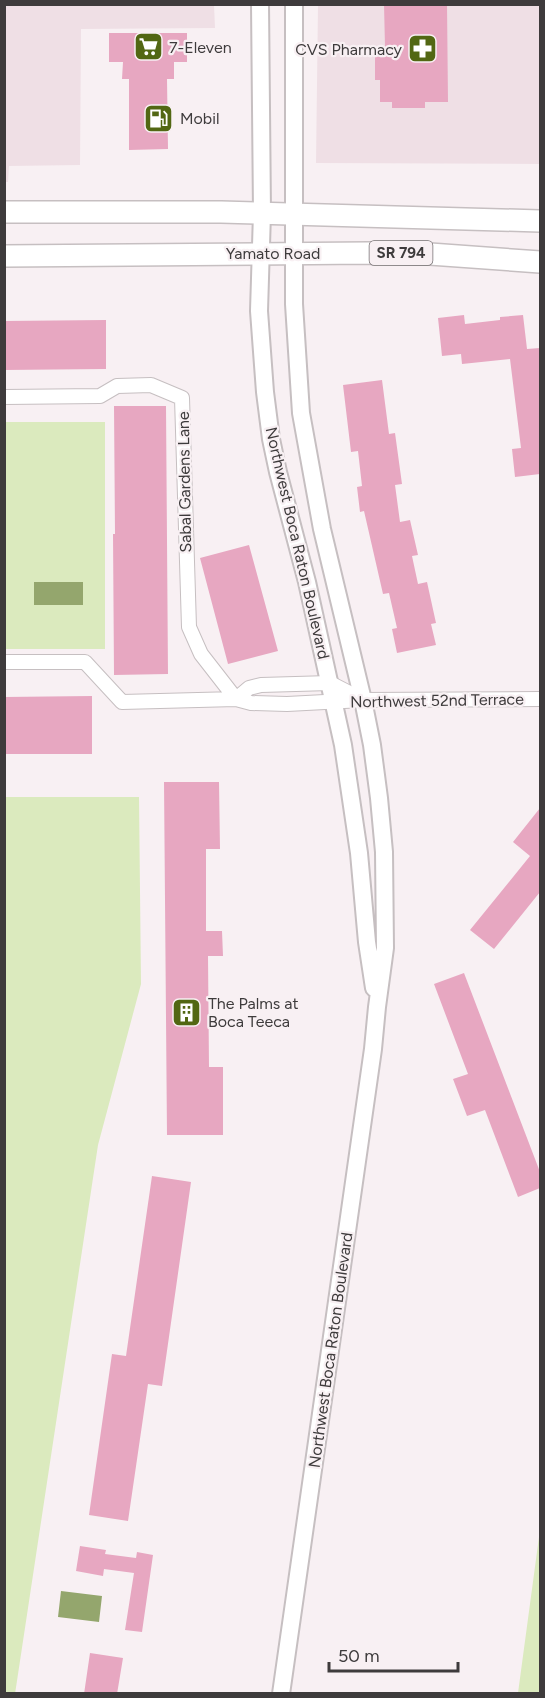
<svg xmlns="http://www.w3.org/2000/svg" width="545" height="1698" viewBox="0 0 545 1698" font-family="Figtree,sans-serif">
<rect width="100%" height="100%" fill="#f8f0f3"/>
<path fill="#efdfe5" d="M4,5H214L215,28L81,29L80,165L9,166L8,182H5Z
M318,5H540V164L316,163Z"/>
<path fill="#dbeabe" d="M5,422H105V649H5Z
M5,797H139L141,984L98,1145L15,1694L4,1693Z
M540,1529V1693H518L539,1537Z"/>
<path fill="#94a66d" d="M34,582H83V605H34Z
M61,1591L102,1596L99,1622L58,1617Z"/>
<path fill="#e7a7c1" d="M384,4H447L448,102H425V108H392V102H380V80H375V47H385Z
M109,33H187V62H174V79H167L168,149L129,150V79H122L123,62H109Z
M464,315L465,324L500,320V317L523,315L527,349L540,348V474L515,477L512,449L521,448L510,359L462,364L461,354L442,356L438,318Z
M106,320V369L4,370V321Z
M382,380L389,434L395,433L402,484L395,485L400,522L410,520L418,555L412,556L418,584L427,582L436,623L431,624L436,645L397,653L392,629L397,628L389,593L383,594L364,511L360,512L357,487L362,486L358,451L351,452L343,385Z
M114,406H166L168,674L114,675L113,534H115Z
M249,545L278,651L228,664L200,558Z
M92,696V754H4V697Z
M164,782H219L220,849H206V931H222L223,956H208L209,1067H223V1135H167Z
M540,808V892L494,949L470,930L530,856L513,842Z
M464,973L540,1172V1188L518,1197L485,1110L467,1116L453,1079L468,1074L434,984Z
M152,1176L191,1182L162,1386L148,1384L128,1521L89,1515L112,1354L126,1356Z
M80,1546L106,1550L105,1554L136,1558L137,1552L153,1555L142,1632L125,1630L134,1573L104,1569L103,1576L76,1571Z
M90,1653L123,1658L117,1694H84Z"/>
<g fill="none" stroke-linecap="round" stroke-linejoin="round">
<defs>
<path id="minor" d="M4,397L100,396L117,386L151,385L182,398L189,627L201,654L236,699L251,703L287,704L363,700L540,699
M4,662H85L122,702L236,699
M236,699L249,688L261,685L330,683L363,700"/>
<path id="tertiary" d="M260,4L262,213L259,311L265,392L271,439L278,472L307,582L343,745L359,853L367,942L374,988
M281,1694L373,1049L377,1007L385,948L384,852L379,798L372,745L363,700L322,529L301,413L294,304V4"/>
<path id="primary" d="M4,212H221L540,221
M4,256L368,253L430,254L540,262"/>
</defs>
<use href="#minor" stroke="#c6bfc1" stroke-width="16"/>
<use href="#tertiary" stroke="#c6bfc1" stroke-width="20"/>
<use href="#primary" stroke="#c6bfc1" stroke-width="24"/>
<use href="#minor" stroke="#fff" stroke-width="14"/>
<use href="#tertiary" stroke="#fff" stroke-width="16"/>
<use href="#primary" stroke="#fff" stroke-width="21"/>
</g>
<defs>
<symbol id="supermarket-square" viewBox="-11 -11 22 22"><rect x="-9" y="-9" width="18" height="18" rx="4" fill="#526713" stroke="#f8f0f3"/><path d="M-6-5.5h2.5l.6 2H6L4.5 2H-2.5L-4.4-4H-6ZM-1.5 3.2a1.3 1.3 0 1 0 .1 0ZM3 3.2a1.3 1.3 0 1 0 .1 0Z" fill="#fff"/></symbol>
<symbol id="pharmacy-square" viewBox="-11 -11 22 22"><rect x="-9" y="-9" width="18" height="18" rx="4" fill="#526713" stroke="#f8f0f3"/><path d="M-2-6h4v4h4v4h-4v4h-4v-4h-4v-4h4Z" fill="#fff"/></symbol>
<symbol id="fuel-square" viewBox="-11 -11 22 22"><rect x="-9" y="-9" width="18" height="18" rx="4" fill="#526713" stroke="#f8f0f3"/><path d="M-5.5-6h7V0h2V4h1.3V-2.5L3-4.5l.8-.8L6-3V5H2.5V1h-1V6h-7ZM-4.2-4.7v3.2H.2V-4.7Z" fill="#fff"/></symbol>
<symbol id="building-square" viewBox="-11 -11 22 22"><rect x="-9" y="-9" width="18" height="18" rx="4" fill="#526713" stroke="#f8f0f3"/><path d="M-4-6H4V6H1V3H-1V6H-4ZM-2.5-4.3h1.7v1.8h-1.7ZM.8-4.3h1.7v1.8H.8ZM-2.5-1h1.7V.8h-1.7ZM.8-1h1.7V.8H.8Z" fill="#fff"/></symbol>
</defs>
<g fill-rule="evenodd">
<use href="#supermarket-square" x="132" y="30" width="33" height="33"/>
<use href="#pharmacy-square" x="406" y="32" width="33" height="33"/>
<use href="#fuel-square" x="142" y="102" width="33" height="33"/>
<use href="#building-square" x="170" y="996" width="33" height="33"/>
</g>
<g text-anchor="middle" stroke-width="4.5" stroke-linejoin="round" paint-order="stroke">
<rect fill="#f8f0f3" stroke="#767173" stroke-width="1.5" x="369.5" y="241" width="63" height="24" rx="4.5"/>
<g font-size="15" font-weight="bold" fill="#3e3b3c">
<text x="401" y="258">SR 794</text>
</g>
<g font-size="16" fill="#3e3b3c" stroke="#f8f0f3" text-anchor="start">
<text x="169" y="53">7-Eleven</text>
<text x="402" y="55" text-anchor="end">CVS Pharmacy</text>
<text x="180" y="124">Mobil</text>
<text x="208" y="1009">The Palms at<tspan x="208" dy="18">Boca Teeca</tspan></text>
</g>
<g font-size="16" fill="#3e3b3c" stroke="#f8f0f3">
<text x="273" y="259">Yamato Road</text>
<text transform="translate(184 482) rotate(-91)" y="6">Sabal Gardens Lane</text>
<text transform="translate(298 543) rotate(77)" y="6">Northwest Boca Raton Boulevard</text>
<text transform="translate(437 700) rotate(-1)" y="6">Northwest 52nd Terrace</text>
<text transform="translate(330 1350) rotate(-82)" y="6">Northwest Boca Raton Boulevard</text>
</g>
</g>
<rect width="545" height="1698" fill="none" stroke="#3e3b3c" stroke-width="12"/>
<path d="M329 1662v9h129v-9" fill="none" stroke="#3e3b3c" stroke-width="3"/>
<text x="338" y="1662" font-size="18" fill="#3e3b3c" stroke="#f8f0f3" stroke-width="4.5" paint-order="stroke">50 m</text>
</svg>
